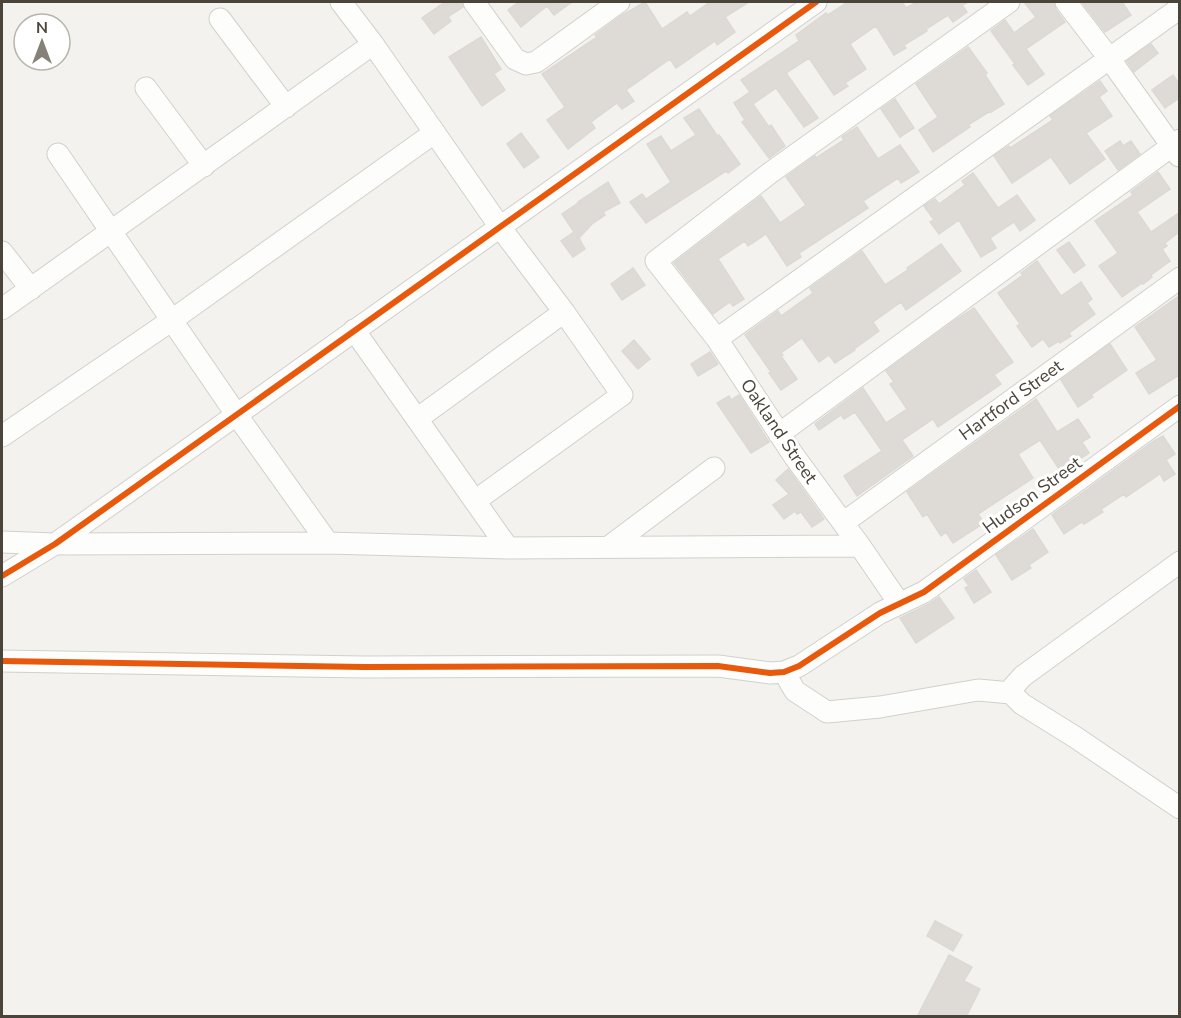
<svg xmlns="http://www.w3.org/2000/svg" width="1181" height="1018" viewBox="0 0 1181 1018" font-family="'Nunito Sans',sans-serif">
<rect width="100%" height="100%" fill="#f4f2ee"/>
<path fill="#dedbd6" stroke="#dcd9d4" stroke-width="1.5" d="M445,2H462L463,7L448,17L451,21L434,34L422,18Z
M519,2H572L554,15L547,6L521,27L508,10Z
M645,2L662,29L687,12L690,16L710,2H749L725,17L735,32L717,45L715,41L676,68L670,59L626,90L634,101L622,109L617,103L591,122L595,128L568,149L547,120L565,107L542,74L597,37L595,35L621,16Z
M848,2H902L906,8L917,2H968L962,5L967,12L953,22L948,15L926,29L927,31L904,45L906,48L894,55L876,26L850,44L866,69L845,83L848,86L834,95L809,58L786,73L818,118L804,127L776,88L753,104L769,127L771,125L785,146L769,158L742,122L745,120L734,103L750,92L741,80L799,41L796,35L826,13L828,15Z
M1024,2H1054L1056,10L1065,22L1026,49L1044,74L1028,85L1013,65L1015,64L991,31L1005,20L1014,33L1036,17Z
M1082,2H1122L1131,15L1105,32Z
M481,37L501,69L494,74L505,90L482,106L449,57Z
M1151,44L1158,53L1134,72L1127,61Z
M968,47L987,73L985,75L1004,104L991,112L990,111L968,125L970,127L933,152L919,130L938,117L916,84Z
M1173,75L1179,84V98L1165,108L1152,90Z
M1100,81L1107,91L1099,97L1112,116L1086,133L1105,159L1070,184L1051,157L1012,183L994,156L1009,146L1010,148L1053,120L1050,116Z
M895,99L914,128L900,137L881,109Z
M699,109L718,137L719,135L740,164L728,173L726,171L646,223L630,202L642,194L646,199L671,182L647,144L661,136L671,151L696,135L684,118Z
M857,127L878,159L900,145L919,172L901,183L898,178L863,201L868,208L799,253L801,257L787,266L766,234L748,246L745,241L718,259L744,299L733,306L730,302L713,314L674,263L761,196L780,223L806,205L786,177L815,156L816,158L844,140L842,137Z
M521,133L539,157L524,168L507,144Z
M1120,141L1123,146L1131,141L1140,154L1118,170L1105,151Z
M1158,172L1170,189L1137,212L1151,232L1179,213V232L1165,243L1167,246L1162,249L1170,261L1151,275L1152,277L1143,284L1142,283L1122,297L1099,266L1118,253L1095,221L1133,195L1131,192Z
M973,173L998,208L1017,195L1035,220L1020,231L1014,222L990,238L996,248L981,257L959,220L939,234L930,222L934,220L924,206L935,199L939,204L965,185L962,181Z
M608,182L620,203L603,212L605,215L592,224L579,238L585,249L573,257L561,241L574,232L562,214L578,203V202Z
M1069,242L1085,265L1074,273L1057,250Z
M941,244L961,271L906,310L901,302L873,322L879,331L854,349L855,350L835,363L829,355L819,362L802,338L781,353L783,355L781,356L797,379L781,390L769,373L771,372L745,335L778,311L781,316L813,293L810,288L862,251L885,285L908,270L907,268Z
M1037,261L1061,296L1081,282L1092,299L1087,303L1095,314L1069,333L1071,336L1060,343L1059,341L1049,347L1043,339L1032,347L1017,326L1020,324L998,293L1023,275L1021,273Z
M633,268L645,285L622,300L611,284Z
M1179,296V375L1149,394L1136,373L1157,360L1135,327Z
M974,308L1013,362L994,375L1001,384L938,427L933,419L902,440L913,456L857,496L844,476L882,451L855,412L844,419L841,415L819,430L815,424L863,388L886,423L907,409L890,384L894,382L886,371L957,319Z
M634,340L650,359L638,369L622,351Z
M1110,344L1127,370L1091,395L1093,397L1078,407L1061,380Z
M710,352L718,364L698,376L691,364Z
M739,395L769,442L751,453L717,403L729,396L731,400Z
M1036,399L1057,432L1078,419L1090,437L1082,442L1089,453L1072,464L1074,467L1063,475L1040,440L1018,454L1033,478L978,514L984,523L953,543L946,532L941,536L927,514L923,517L907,492Z
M1163,436L1175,454L1166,460L1175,474L1164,481L1160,474L1126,497L1124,494L1101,509L1103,512L1084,524L1082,522L1064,534L1052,515L1154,441Z
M788,469L824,519L812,527L801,512L797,514L795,511L784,519L773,505L789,494L776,480Z
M1033,529L1048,552L1029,565L1031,568L1012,580L996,555Z
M976,570L991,592L974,603L965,588L969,586L964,579Z
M939,597L954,618L916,643L900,618L929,604Z
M935,921L962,935L953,951L927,936Z
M949,955L972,967L964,981L980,989L966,1017H917Z"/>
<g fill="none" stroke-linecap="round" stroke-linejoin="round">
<defs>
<path id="minor" d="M341,2L373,44L500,227L564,312L417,419
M474,2L515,59L526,64L536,62L619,2
M1066,2L1109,58L1179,156
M220,19L286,107
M146,88L204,166
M58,154L236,414L328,543
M2,252L31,289
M2,309L373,44
M354,330L508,548
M717,339L1180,8
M779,434L1180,140
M2,436L172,320L434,133
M475,501L622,395L564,312
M843,523L1180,278
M2,542L55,544L328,543L508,548L860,546
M610,546L714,468
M1180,562L1023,676L1013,687L1011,693L1022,704L1075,737L1180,808
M2,576L55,544L816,2
M899,603L860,546L794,456L717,339L656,261L770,173L1009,2
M2,661L364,667L718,666L770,673L784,672L799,666L880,613L924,592L1180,406
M784,672L795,691L827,712L880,707L978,690L1011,693"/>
</defs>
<use href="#minor" stroke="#d2d0cb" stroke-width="23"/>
<use href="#minor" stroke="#fdfdfc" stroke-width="21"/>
<defs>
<path id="cycleway" d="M2,576L55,544L816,2
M2,661L364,667L718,666L770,673L784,672L799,666L880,613L924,592L1180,406"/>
</defs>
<use href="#cycleway" stroke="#fff" stroke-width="10"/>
<use href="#cycleway" stroke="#e8590c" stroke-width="6"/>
</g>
<g text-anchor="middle" stroke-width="6" stroke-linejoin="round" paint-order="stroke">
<g font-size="18" fill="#4b4439" stroke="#fff">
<text transform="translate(1011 400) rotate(-36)" y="6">Hartford Street</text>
<text transform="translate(779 431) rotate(56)" y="6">Oakland Street</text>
<text transform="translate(1032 495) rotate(-36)" y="6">Hudson Street</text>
</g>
</g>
<rect width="1181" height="1018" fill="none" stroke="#4b4439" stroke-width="6"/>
<g transform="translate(42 42)"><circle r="28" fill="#ffffff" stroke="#b7b4b0" stroke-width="1.5"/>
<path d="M0-4.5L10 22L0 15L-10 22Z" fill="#868178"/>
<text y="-9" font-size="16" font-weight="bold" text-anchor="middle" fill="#4b4439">N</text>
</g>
</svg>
